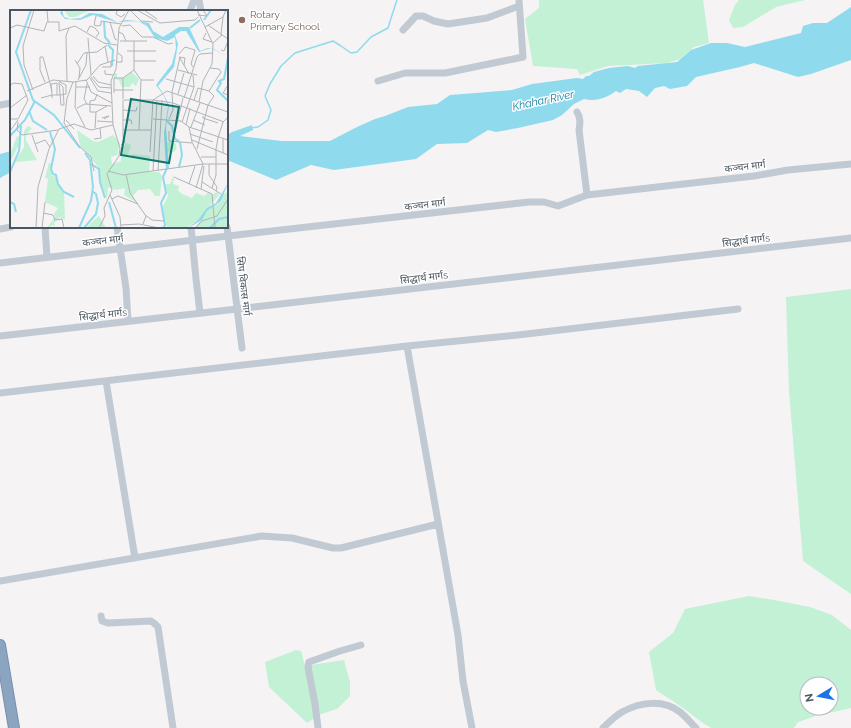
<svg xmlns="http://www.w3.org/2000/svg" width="851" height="728" viewBox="0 0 851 728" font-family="Raleway,'Noto Sans Devanagari',sans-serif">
<rect width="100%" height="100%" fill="#f5f3f3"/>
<path fill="#c3f1d5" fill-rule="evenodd" d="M539,0H703L709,43L694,47L680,59L667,63L608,66L580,75L577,69L533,66L525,19L539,8Z
M739,0H805L776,7L743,27L733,28L729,20L735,5Z
M851,289V594L803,561L789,391L786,297Z
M749,596L774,600L810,607L832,615L851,630V708L816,716L798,722L794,728H711C700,722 691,713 680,706C672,700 664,696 656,690L649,652L673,633L685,609ZM807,684H831V708H807Z
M296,650L301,651L305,666L344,660L350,682V696L337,709L321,714L307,723L269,687L265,662Z"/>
<path fill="#90daee" d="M851,7V60L811,74L798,77L754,63L740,67L696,77L687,86L670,89L664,86L655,88L647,97L639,91L626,89L620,93L616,91C606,98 597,102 584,99L574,104L562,115L553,120L518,128L496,132L488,130L467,143L437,144L416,159L334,170L311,165L276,180L227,160V135L232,132L252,125L253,130L240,136L282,141H330L357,127L375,119L385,116L408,107L437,104L450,95L512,90L532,84L577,78L583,79L586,76H589L594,72L609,68L628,66L635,68L638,66L677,62L691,50L711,43H727L745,47L801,33L803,26L813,23H827Z
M11,151V172L0,178V154Z"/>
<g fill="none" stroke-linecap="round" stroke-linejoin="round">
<path stroke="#90daee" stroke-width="1.5" d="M251,128L258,127L268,120L271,110L265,96L270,84L281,66L295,53L333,41L341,46L351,53L357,52L371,37L388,28L392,15L397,0"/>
<defs>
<path id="highway" d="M0,645L14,728"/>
</defs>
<use href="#highway" stroke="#7690ad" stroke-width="12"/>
<path stroke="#c1cad2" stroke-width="7" d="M199,0L201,11
M190,11L194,0
M403,30L416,16H423L434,21L448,24L487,18L519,6
M378,81L405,73H445L523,57L519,0
M0,105L11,103
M577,112C581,118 580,124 579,130L587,195
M45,227L47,257
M117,227L126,288L128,321
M191,227L196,279L200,313
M227,227L242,348
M0,229L11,227
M0,263L228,236L529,202H544L558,206L587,195L754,176L788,170L851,164
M0,336L237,309L851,238
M407,346L458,635L463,681L472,728
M106,381L135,558
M0,393L407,346L518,335L738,309
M0,581L262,536L292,538L333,548H341L438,524
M101,616L102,621L108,623L151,621L155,624L158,627L173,728
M318,728L315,704L308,667L309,662L340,651L361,645
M603,728C608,723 615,716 622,712C640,702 663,699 680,712C686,717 691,723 696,728"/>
<use href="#highway" stroke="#8ba5c1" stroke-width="10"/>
</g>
<circle fill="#8d6e63" stroke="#fff" stroke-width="1.5" cx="242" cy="20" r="4"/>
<g text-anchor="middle" stroke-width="3" stroke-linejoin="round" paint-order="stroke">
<g font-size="10" fill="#785e54" stroke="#fff" text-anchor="start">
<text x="250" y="18">Rotary<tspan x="250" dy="12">Primary School</tspan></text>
</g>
<g font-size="10" fill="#4a5661" stroke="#fff">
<text transform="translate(745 166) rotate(-7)" y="4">कञ्चन मार्ग</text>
<text transform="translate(425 204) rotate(-7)" y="4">कञ्चन मार्ग</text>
<text transform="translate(103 240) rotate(-7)" y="4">कञ्चन मार्ग</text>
<text transform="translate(746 240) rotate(-7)" y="4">सिद्धार्थ मार्गs</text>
<text transform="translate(424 277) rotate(-7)" y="4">सिद्धार्थ मार्गs</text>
<text transform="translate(244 286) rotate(83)" y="4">सिप विकास मार्ग</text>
<text transform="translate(103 314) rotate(-6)" y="4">सिद्धार्थ मार्गs</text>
</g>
<g font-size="11" font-style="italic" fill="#0c7c9b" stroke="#fff">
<text transform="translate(543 100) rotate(-12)" y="4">Khahar River</text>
</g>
</g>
<g transform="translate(10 10)">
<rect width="218" height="218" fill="#f5f3f3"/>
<path d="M81,0L65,7H59L54,0ZM122,62L129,69L126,76L122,73L120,77H112L109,70L104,69V63H107V68H113ZM18,116L22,118L16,125V130L27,150L5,152L14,137V121ZM67,120L83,131L88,132L103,125L110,133L107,145L101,147L102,154L111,151V141L116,133L121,135L117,148L123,144L140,146L139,162H149L152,166L150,186H145L140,179L128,180L123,186L126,192L114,185L115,178L106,180L98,177L97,190L89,166L90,159L70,136ZM7,126L10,127V133L0,152L1,142ZM155.5 137a5.5 5.5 0 1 1 11 0a5.5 5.5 0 1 1-11 0ZM39,153H42V166L46,167L48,174L54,181L55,210L50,207L44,213L45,217L43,215L37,218L45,207L44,204L48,198L35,192L38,169L35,168ZM164,164L163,174L169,176L168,180L172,184L182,188L186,183L194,186L199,182L202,185L207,182L209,185L188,210L176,218H157L152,198L158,186L155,174H160ZM218,182V218H185L197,201L212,191V185ZM89,206L96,218H77L81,213Z" fill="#c3f1d5"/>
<path d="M52,0L54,7L60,9L71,8L79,3L92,4L107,12L116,10L127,11L139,13L143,21L153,27L169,17H179L190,41L198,38H202L218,47L201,38L189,42L176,21H171L165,25L168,34L164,57L148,76L154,85L159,95L156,117L159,158L156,160L154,123L158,97L154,86L146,75L162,54L166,38L165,27L157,31L145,28L137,16L128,11L106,12L83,5L70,10L55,9L50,3ZM218,173L211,191L197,201L192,210L178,218L188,210L197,198L206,193Z" fill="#90daee"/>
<path fill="none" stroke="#90daee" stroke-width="2" d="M21,0L6,42L23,90L44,105L70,138M194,10L201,0M94,11L95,27L100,33M180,18L190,10M98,35L103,40L102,56M218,48L214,69L209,71L211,73L207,80L218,91M19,101L23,111L37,120M157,111L162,116L165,129L169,131M40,122L45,139L41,159L43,164L46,165L48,174L54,182L64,187M0,126L15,110L25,91M81,154L89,159L90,172L95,188M169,157L172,145L170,132M0,162L9,141L11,116M0,192L4,194L6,202M99,192L106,218M69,218L81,191L83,177L80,150L75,143M74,218L86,204L88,193L86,184L82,181M153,218L155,215L151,193L156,183L153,167L157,158M200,218L209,209L218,207"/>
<path fill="none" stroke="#b1b4b9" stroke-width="1" d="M37,0L38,12M120,0L131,11L143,12M127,0L150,13L185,10L188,7M134,0L147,9M187,0L203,34L202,54L193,71L189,92M107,1L106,4L111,7L115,4M188,5L197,6L193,0M86,6L84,15L87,16M100,12L105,29L107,30M198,15L218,29M87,16L91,15V11L111,14M112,16L120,15L132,27H143L158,34L163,33M195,17L213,7L216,0M0,18L7,15L34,21L37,12H49V21L65,16L94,33L107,35M77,22L80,16L85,18L89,23L86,27M109,22L113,24L116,31M196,23L193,29L202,32M211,24L213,7M78,28L81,65M110,31H137M203,33L212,25M95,36L98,52M211,40L214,41L218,31M117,41H146M169,44L175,37L185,40L181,54L183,57M169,47L175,48L174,55M170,48L179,64M65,50L70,58L69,68M124,51H146M106,52H112V46L108,43M67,54L74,43L87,42L97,35M92,57H101V52M95,60V64L103,65M124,60L131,70L129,120M168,60L187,65M183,65L184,77M83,66L88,72L101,75M81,67L89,77L101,78M80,68L88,81L101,83M113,68V89M156,69L184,77L172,112M68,70L76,55L77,42M76,70L81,82L102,93M131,70H144M57,71L56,26L59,18M66,71L65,97L75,117M35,72L30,60V47H33L42,81M63,72L57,88L54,113L69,136L81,147L84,161M50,74L53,77L54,95H51L49,72L50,71M0,75L4,73L12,74L18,90L8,109H0M218,75L213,83L218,85M66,77H80M23,80L14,55L13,36L24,0M104,80H123M17,81L43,70L63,72L77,70L90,55L105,50M199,81L211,62L209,59L200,58M162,82L170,47M104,83V68H113L124,60V31M168,84L174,63M47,85V73L41,74L42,85H50L56,84V75L50,72M31,88L42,85V88M174,88L187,47L190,44L202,43M114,90H143L157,81L218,102M184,90L188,78L199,81L204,86L198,95L187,139M77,94L74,89L77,74M0,98L17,85M67,98L75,94L101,96M113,100L126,101L127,97M86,102L97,96M193,106V108L208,113M92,108L99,106L94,109M143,109L171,111L179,117L218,130M159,109L163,100L162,82M56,110L64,119M113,110H121L122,114M183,110L195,115M87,111L103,112M8,112L7,120L12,125L48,120M176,115L180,98M179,117L182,132L193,154L186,178M181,117L190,93M85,118L86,102H80V91L85,90L87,84M113,120H141M0,121L8,110M159,121V131L182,133M165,122L173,88M180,124L203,132M22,125L28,142M208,128L213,112L218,107M84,129L91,128L90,118M182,130L218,145M25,134L35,130L40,137M111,135L115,132L113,127V90M140,142L143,90L163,93L214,112M213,143V129M191,147H206M199,154V165L207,177L206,181M98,161L113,165L193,154H218M143,161L147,90M148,161L152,90M116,164L120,183L136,206L133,214M164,167L202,184L205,218M192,172L211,184M179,174L185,156M202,178L206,165V139L208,128M191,179L194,156M100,185L110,207L111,218M102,189L108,186L128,194M33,203L43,205L45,210L52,209L54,218M135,205L142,210L154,211M111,215L129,214L149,218M26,218L28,177L39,139L49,119L64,114L81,120L103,115M32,218L35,192M89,218L95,206L94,198L102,180L97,164L109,146L110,138L103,115L101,71L106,59L109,18L119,0M185,218L192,211L207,206L218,189"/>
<path fill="#0f766e" fill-opacity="0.15" stroke="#0f766e" stroke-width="2" d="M121,89L169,97L159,153L111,145Z"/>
<rect width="218" height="218" fill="none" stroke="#4a5661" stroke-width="2"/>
</g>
<g transform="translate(819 696) rotate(260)"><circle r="19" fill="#ffffff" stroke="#b7bbc0"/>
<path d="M0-3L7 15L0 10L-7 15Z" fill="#1a73e8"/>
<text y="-6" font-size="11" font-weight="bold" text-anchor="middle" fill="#4a5661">N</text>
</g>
</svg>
